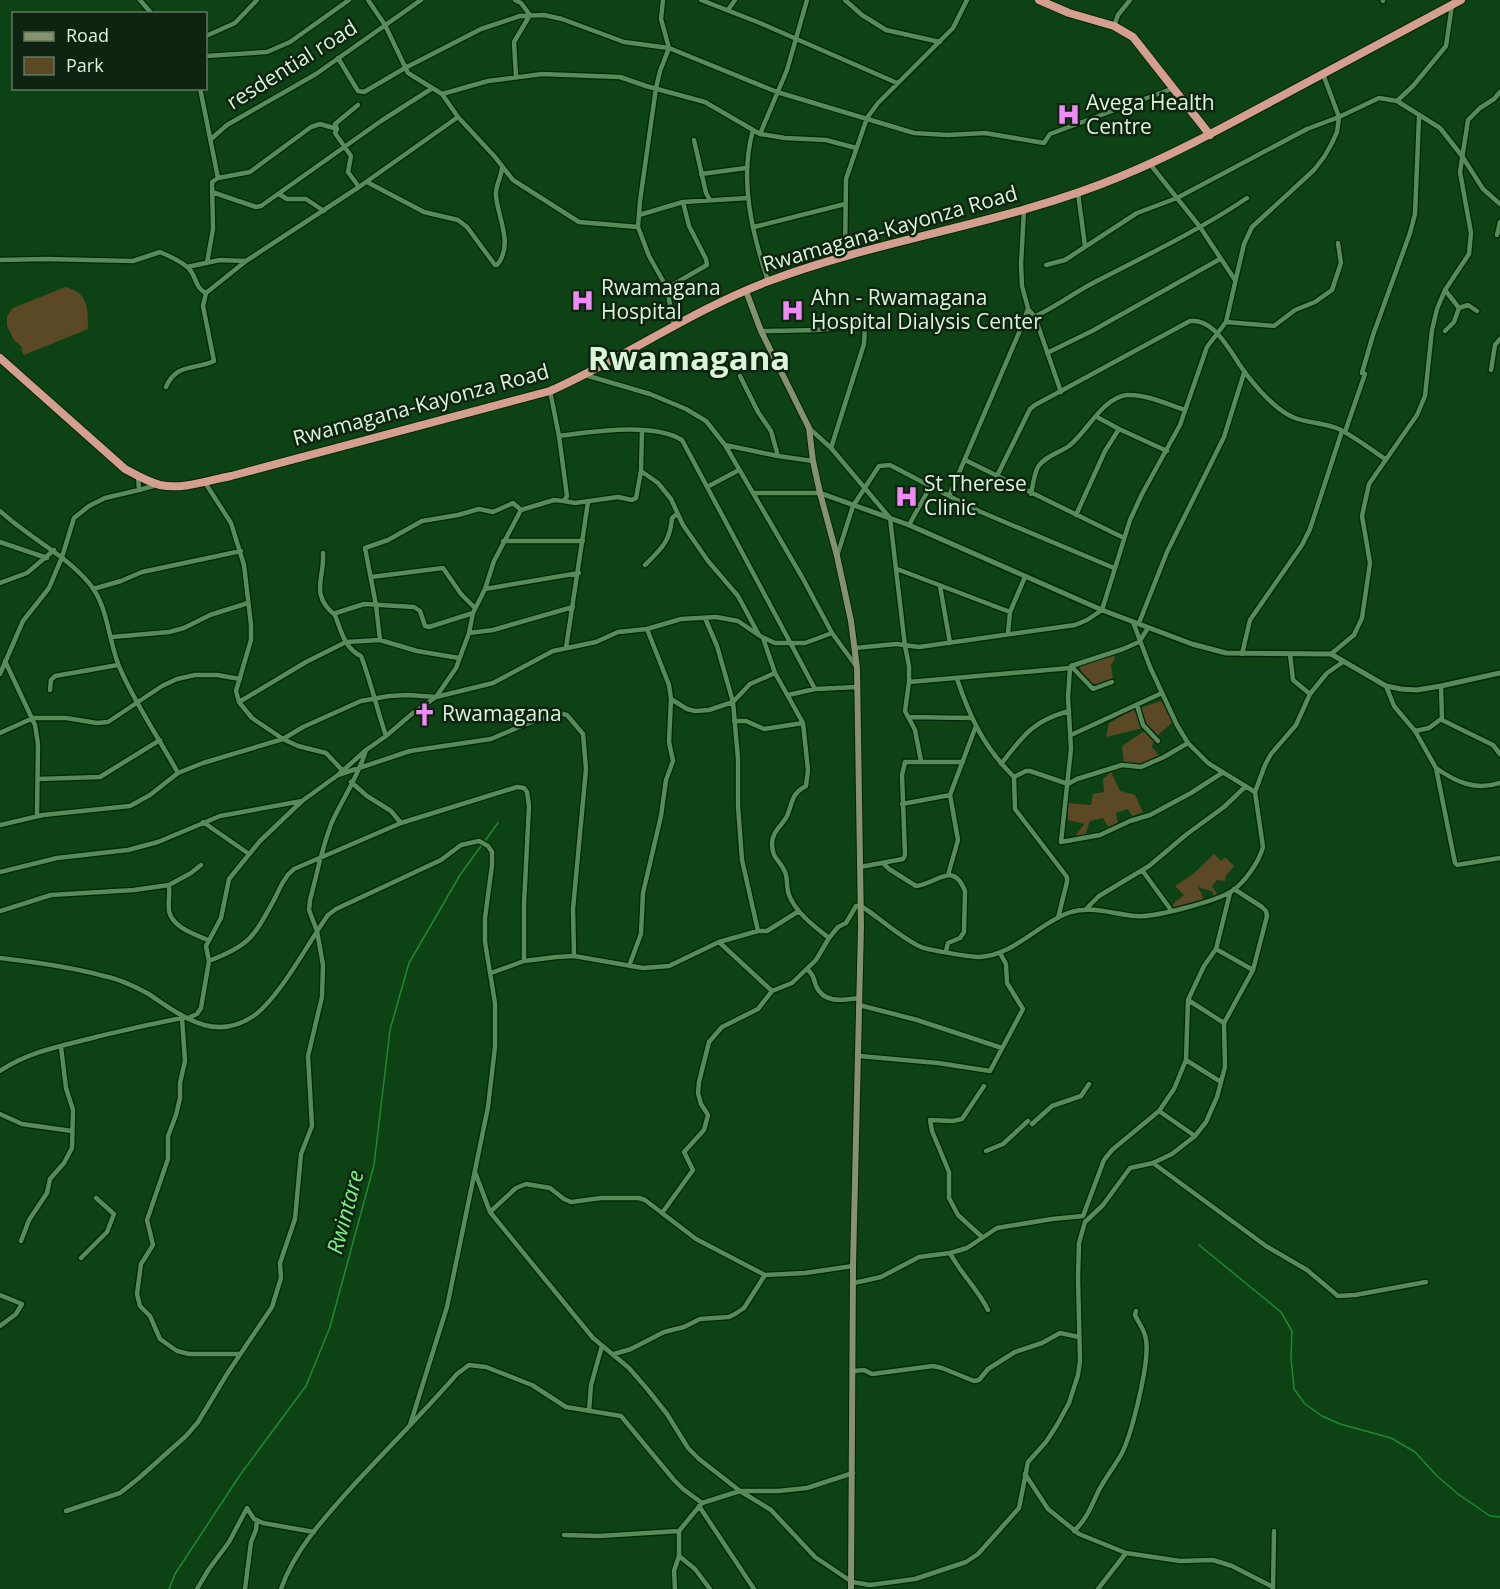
<svg xmlns="http://www.w3.org/2000/svg" width="1500" height="1589" viewBox="0 0 1500 1589" font-family="'Open Sans',sans-serif">
<rect width="100%" height="100%" fill="#0d4215"/>
<path fill="#5a4924" d="M65,287C88,292 88,308 88,329L24,355L21,350L23,348L14,340L7,326V316L13,308Z
M1114,656L1115,659L1111,665L1113,680L1098,686L1090,682L1081,674L1080,667L1084,664Z
M1161,701L1174,721L1157,736L1145,725L1140,708Z
M1134,709L1143,728L1106,737L1109,723Z
M1145,731L1154,741L1152,747L1160,757L1139,766L1124,763L1122,746Z
M1111,772L1120,791L1135,795L1143,812L1132,816L1128,809L1116,813L1118,824L1108,827L1103,818L1090,821L1085,835L1074,838L1084,824L1068,820V803L1091,805L1093,794L1104,792L1103,779Z
M1214,854L1221,861L1225,857L1234,866L1226,876L1225,881L1217,880L1212,886L1218,895L1214,898L1212,891L1200,888L1197,884L1205,902L1171,910L1174,903L1184,895L1175,886L1192,875Z"/>
<g fill="none" stroke-linecap="round" stroke-linejoin="round">
<path stroke="#218831" stroke-width="1.5" d="M484,842L498,823
M1199,1245L1281,1312L1292,1331L1291,1358L1294,1389L1305,1404L1322,1416L1340,1424L1391,1438L1415,1452L1437,1476L1458,1494L1490,1516L1500,1517
M169,1589L175,1574L240,1475L306,1386L330,1327L374,1165L390,1030L409,963L460,875L481,846"/>
<defs>
<path id="minor" d="M140,0L152,14
M368,0L385,25L408,73L442,94L458,117L495,157L513,180L579,222L638,227
M515,0L521,3L530,15L514,42L516,77
M663,0L661,19L669,48L660,71L656,88L640,201L638,227L649,256L667,288L674,327
M701,0L760,23L897,83
M845,0L862,15L886,30L940,42
M1383,1V0
M728,10L735,0
M1114,26L1118,15L1130,0
M206,36L235,23L257,0
M206,56L267,52L290,42L349,0
M338,58L358,91L364,92L405,68L481,29L520,16L544,15L562,19L624,42L669,48L777,92L914,133L948,135L985,133L1044,143L1050,134L1174,88
M200,88L218,178L212,182L213,229L207,263
M442,94L488,81L542,74L620,77L646,86L705,102L760,134L785,138L826,140L856,148
M1397,101L1413,86L1446,46L1452,5
M358,105L335,124L337,129L335,133L351,156L348,172L359,187
M753,130C739,180 752,233 768,281
M760,134L787,70L807,0
M211,139L227,125L316,74L421,0
M694,140L706,193L710,200
M1150,164L1200,227L1235,280
M701,174L746,168
M218,178L250,172L311,127L320,124L337,129
M367,182L424,212L458,220L467,227L495,265H497C514,245 498,218 496,196C495,186 501,178 502,168
M212,192L256,207L261,206L381,121L431,89
M1078,193L1085,246
M279,194L287,199H306L324,211
M639,215L683,202L748,198
M754,227L845,204
M1497,235L1500,222
M845,256L846,179L867,118L878,103L953,28L967,0
M0,260L46,259L133,261L160,252C169,256 184,262 190,270C197,278 195,288 206,293L203,306L214,361C195,370 176,363 166,387
M1046,265L1065,260L1137,213L1177,198L1307,129L1339,117L1379,98L1397,101L1440,128L1462,156L1483,189L1500,204
M187,267L220,260L246,261L359,187L458,117
M667,288L707,265L706,259L689,226L683,202
M1445,290L1459,308
M206,293L246,261
M1028,309L1035,317L1061,392
M1024,321C1049,312 1070,295 1093,283C1145,256 1198,231 1247,198
M1226,322L1274,326L1295,310L1315,302L1332,290L1341,263L1338,243
M761,331C795,330 828,333 860,322L865,325L864,344L831,448
M1445,331L1454,322L1459,308L1468,305L1477,311
M1047,353L1092,331L1220,259
M1491,370L1495,345L1500,339
M585,375L650,394L686,409L706,421L725,445L802,577L832,633L856,666
M740,376L758,412L771,431L778,456
M1097,417L1119,429L1167,451
M809,428L831,448L890,518L905,646L909,666V682L1070,668L1071,666L1123,649L1139,642L1148,628
M559,436C593,432 652,422 682,440L815,689
M725,445L778,456L813,461
M965,460L1124,538
M641,471L658,483L671,499L683,525L708,561L738,596L759,635
M997,476L1030,409L1035,405L1190,321C1211,319 1224,341 1234,356C1246,376 1273,410 1295,418C1309,423 1324,423 1339,429C1355,437 1370,449 1385,459
M204,481L231,523L244,565L251,625V640L236,691L239,702L252,718L283,739L298,746L326,753L342,770
M707,487L739,470
M139,490L157,485
M753,493H820
M1031,494C1033,485 1034,474 1038,467C1044,457 1060,452 1069,446C1088,431 1102,398 1127,395C1146,394 1167,404 1185,410
M949,496L981,512L1114,568
M564,501L575,503L618,497L632,500L636,498L641,471L642,431
M0,511C29,538 62,552 89,583C110,608 108,646 122,673C138,708 160,740 178,773
M1076,515L1105,451L1119,429
M909,525L930,487
M503,541H583
M0,542L47,558
M323,553C325,578 309,594 335,615
M837,556L853,506L879,466L890,465L949,496L1024,321L1028,308L1022,286L1021,264L1024,210
M645,565C661,549 670,542 672,518L677,514
M897,569L1010,612
M371,577L443,568L461,594L475,608
M0,583L27,573L54,550
M940,586L950,643
M93,589L121,581L142,572L241,551
M485,589L579,573
M705,618L717,646L733,702L738,759V806L742,860L758,931
M1133,622L1150,667L1177,725L1188,743L1208,763L1255,792
M1139,623L1167,552L1224,437L1244,373
M469,633L493,630L573,607
M1008,633L1010,612L1025,577
M112,637L169,632L184,628L210,615L248,603
M763,638L775,673L803,723L808,770L806,786C791,794 793,802 787,816C782,826 772,831 772,844C772,859 780,860 785,872C788,879 786,887 789,895C796,913 815,927 829,938
M380,640L376,605L365,548L388,540L422,521L458,515L479,509L493,512L513,503L521,510
M566,648L588,502
M855,648L896,644L919,647L1075,625L1087,620L1102,610L1130,520L1142,494L1180,425L1207,347L1226,322L1244,244L1252,227L1314,170L1324,157L1332,143L1337,132L1339,117L1323,74
M1242,654L1250,620L1302,545L1310,529L1342,431L1345,432L1365,374L1362,373L1373,335L1410,233L1415,214L1419,117
M1290,654L1293,680L1310,694
M1331,654L1354,635L1362,618L1370,563L1362,516L1369,484L1417,415L1425,396L1432,330L1437,309L1445,290L1469,254L1471,233L1460,172L1468,120L1480,108L1494,99L1500,92
M5,661L35,725L38,744L37,816
M1071,666L1093,689L1112,682
M1070,668L1068,697L1071,749L1061,842L1100,835L1130,821L1150,815L1191,793L1222,773
M0,674L23,621L49,588L62,557L74,518L89,506L105,498L139,490L138,476
M957,679C971,720 984,747 1014,777L1026,771H1030L1068,784L1077,779L1122,765L1141,767L1164,757L1188,743
M909,682L905,711L915,730L921,761
M1386,686L1394,706L1415,731L1436,768L1455,863L1457,865L1500,858
M1441,686L1442,720L1493,745L1500,754
M50,690L51,680L55,676L118,665
M788,695L815,689L858,687
M671,699L687,709L695,711L709,710L733,702L750,684L775,673
M239,702L306,662L346,642L380,640L417,651L459,658
M1137,705L1143,725L1158,741
M909,717L970,718
M734,721H746L764,729L803,723
M1415,731L1429,728L1441,719
M0,733L33,718H66L97,723L108,722L162,686L177,679L195,675H217L240,679
M1071,735L1162,693
M386,736C377,710 371,682 361,656C345,649 341,631 335,615L336,613L364,604L414,607L420,611L425,626L429,627L473,613
M1001,764C1023,736 1032,721 1069,711
M1436,768C1456,782 1475,791 1500,783
M338,775L410,751L491,739L526,724L558,713L567,715L583,734L586,769L573,909L574,956
M1014,777L1015,809L1067,877V882L1058,918
M38,779L100,777L160,740
M351,782L367,796L391,811L401,823
M902,804L950,795
M203,822L249,854
M0,825L43,815L130,806L150,795L178,773L203,763L283,739L303,727L361,701L389,696L408,695L436,697L493,683L553,651L596,642L618,632L647,629L681,619L716,617L738,621L760,636L775,643H805L832,633
M884,864L889,869L916,886C937,884 953,860 965,891L964,932L960,938L948,943L946,951
M860,867L903,859L905,855L902,775L905,762H963
M1142,870L1171,910
M0,872L57,858L128,850L158,842L220,816L302,801
M948,875L958,840L950,795L976,726
M169,885C170,894 168,902 169,911C172,927 194,934 208,940
M1087,908L1099,896L1149,866L1187,834L1224,807L1245,787
M0,911L51,895L134,890L169,885L191,873L201,865
M719,942L772,991
M1216,949L1253,970
M0,958C35,962 71,967 104,976C119,979 134,986 147,993C181,1015 214,1044 255,1015C281,995 308,943 328,915L336,909L441,860L461,845L479,841L488,846L492,852V865L485,918V942L495,1003V1047L488,1107L447,1307L410,1425
M209,961C250,945 253,938 274,900C280,888 284,877 294,869L401,823L517,787L524,788L527,792L529,806L524,904V961
M629,966L641,934L643,893L661,816L666,780L673,761L669,742L671,699L669,685L647,629
M807,969C813,974 814,979 816,986C824,1004 843,1000 859,998
M491,973L524,961L556,957L574,956L643,968L669,966L719,942L758,931H767L799,911
M1188,1000L1224,1023
M859,1005L917,1020L1002,1048
M182,1018L185,1061L180,1083V1098L176,1115L168,1136V1159L147,1220L153,1245L141,1264L137,1294L140,1306L150,1316L160,1339L177,1351L189,1354H240
M188,1018L197,1014L201,1008L209,961L206,946L221,918L229,879L260,841L302,801L338,775L366,750L386,736L413,713L436,697L456,668L469,633L473,613L485,589L494,561L521,510L554,500L564,501L567,496L559,436L550,391
M859,1056L938,1063L990,1071L1023,1009L1007,983L1006,964L1000,953
M1186,1060L1221,1082
M0,1071C30,1051 62,1046 96,1037C126,1030 153,1023 183,1018
M1159,1111L1195,1136
M0,1114L22,1124L72,1131
M1032,1124L1052,1106L1081,1096L1089,1084
M986,1151L1003,1144L1028,1121
M1153,1163L1266,1246L1307,1270L1338,1296L1355,1295L1426,1282
M475,1172L490,1212L593,1338L629,1368L648,1390L667,1414L688,1448L699,1459L740,1491L771,1510L815,1557L852,1582L870,1585L915,1579L966,1562L978,1554L1019,1508L1028,1462L1046,1442L1057,1425L1069,1403L1078,1375L1080,1361L1078,1278L1079,1243L1085,1222L1103,1205L1130,1168L1153,1163L1172,1154L1195,1136L1206,1122L1217,1097L1225,1067L1224,1023L1253,970L1267,916L1266,911L1262,907L1234,889
M490,1212L516,1188L526,1184L550,1188L564,1199L571,1202L601,1198H639L645,1200L696,1239L765,1275L805,1273L853,1266
M662,1213L693,1170L684,1152L704,1130L708,1115L701,1104L698,1093L699,1082L709,1042L722,1027L758,1009L772,991L792,983L816,960L829,938L838,927L846,923L856,906H861C880,918 901,938 921,947C928,950 971,957 979,957C1013,956 1038,924 1068,913C1091,905 1112,914 1136,916C1153,918 1217,901 1232,891C1245,882 1259,862 1263,847L1255,792L1265,765L1271,754L1296,725L1310,694L1327,673L1343,662
M982,1237L958,1215L949,1198V1172L932,1131L930,1120L953,1121L962,1119L984,1086
M21,1241L29,1220L47,1193L50,1179L64,1163L72,1148L73,1110L66,1088L61,1047
M950,1253C961,1274 977,1288 988,1310
M81,1258L107,1232L114,1214L96,1198
M854,1283L881,1277L919,1257L950,1253L967,1248L997,1228L1052,1219L1083,1216L1104,1160L1112,1150L1159,1111L1174,1089L1186,1060L1188,1000L1204,966L1216,949L1230,893
M0,1295L22,1304L16,1314L0,1326
M614,1354L631,1349L664,1332L684,1327L700,1319L729,1317L735,1314L744,1308L765,1275
M854,1371L864,1370L872,1374L933,1366L942,1368L974,1381L979,1380L988,1369L1015,1352L1042,1343L1060,1333L1079,1337
M589,1411L591,1385L602,1346
M1025,1474L1048,1509L1079,1534L1126,1553L1180,1561L1213,1560L1232,1566L1273,1587
M699,1506L754,1589
M66,1511L120,1493L139,1478L186,1436L198,1422L227,1374L272,1307L281,1278L280,1263L295,1219L301,1154L312,1126L308,1056L322,997L323,965L317,931L309,910L310,900C317,874 322,847 332,822C343,798 359,775 366,750
M1074,1531C1086,1520 1091,1507 1098,1492C1105,1478 1115,1466 1122,1453C1132,1433 1150,1361 1146,1340C1145,1330 1139,1324 1135,1315L1136,1311
M564,1535L599,1536L679,1531
M679,1556L695,1569L710,1589
M197,1589L209,1569L229,1542L247,1508L254,1519L263,1523L314,1532
M245,1589L251,1542L256,1530L257,1520
M281,1589C294,1551 324,1518 351,1488C386,1450 423,1413 457,1374L469,1365L486,1367L532,1385L566,1407L621,1416L674,1480L683,1489L702,1503
M675,1589L674,1571L679,1556V1531L702,1503L740,1491H778L807,1488L853,1473
M1098,1589L1126,1553
M1273,1589L1274,1531"/>
<path id="tertiary" d="M820,493L909,525L1102,610L1192,644L1226,653L1331,654L1386,686L1401,689L1417,690L1441,686L1500,673"/>
<path id="secondary" d="M746,291L761,331L809,428L813,461L820,493L837,556L851,621L857,668L861,926L853,1266L851,1589"/>
<path id="trunk" d="M1039,0L1069,13L1114,26L1133,37L1210,135
M0,358L125,469C136,475 148,482 160,485C183,490 209,480 231,476L550,391C624,358 692,310 769,281C883,238 1006,224 1119,177C1173,155 1224,127 1276,99C1337,66 1399,33 1461,0"/>
</defs>
<use href="#minor" stroke="#002605" stroke-width="7"/>
<use href="#tertiary" stroke="#002605" stroke-width="8"/>
<use href="#secondary" stroke="#002605" stroke-width="8"/>
<use href="#trunk" stroke="#002605" stroke-width="10"/>
<use href="#minor" stroke="#578b5a" stroke-width="4.5"/>
<use href="#tertiary" stroke="#578b5a" stroke-width="5"/>
<use href="#secondary" stroke="#86926e" stroke-width="6"/>
<use href="#trunk" stroke="#d49f8f" stroke-width="8"/>
</g>
<defs>
<symbol id="hospital-bare" viewBox="-9 -9 18 18"><path d="M-5-5h3v3.5h4V-5h3V5h-3V1.5h-4V5h-3Z" fill="#f08bf5" stroke="#0e2410" stroke-width="2.5" paint-order="stroke"/></symbol>
<symbol id="church-bare" viewBox="-9 -9 18 18"><path d="M-1.2-6h2.4v3.5h3.3v2.4h-3.3V6h-2.4V-.1h-3.3v-2.4h3.3Z" fill="#f08bf5" stroke="#0e2410" stroke-width="2.5" paint-order="stroke"/></symbol>
</defs>
<g fill-rule="evenodd">
<use href="#hospital-bare" x="1052" y="98" width="33" height="33"/>
<use href="#hospital-bare" x="566" y="284" width="33" height="33"/>
<use href="#hospital-bare" x="776" y="294" width="33" height="33"/>
<use href="#hospital-bare" x="890" y="480" width="33" height="33"/>
<use href="#church-bare" x="408" y="698" width="33" height="33"/>
</g>
<g text-anchor="middle" stroke-width="5" stroke-linejoin="round" paint-order="stroke">
<g font-size="21" fill="#daf5da" stroke="#0e2410">
<text transform="translate(292 65) rotate(-32)" y="7">resdential road</text>
<text transform="translate(890 229) rotate(-16)" y="7">Rwamagana-Kayonza Road</text>
<text transform="translate(421 405) rotate(-15)" y="7">Rwamagana-Kayonza Road</text>
</g>
<g font-size="21" fill="#daf5da" stroke="#0e2410" text-anchor="start">
<text x="1086" y="110">Avega Health<tspan x="1086" dy="24">Centre</tspan></text>
<text x="601" y="295">Rwamagana<tspan x="601" dy="24">Hospital</tspan></text>
<text x="811" y="305">Ahn - Rwamagana<tspan x="811" dy="24">Hospital Dialysis Center</tspan></text>
<text x="924" y="491">St Therese<tspan x="924" dy="24">Clinic</tspan></text>
<text x="442" y="721">Rwamagana</text>
</g>
<g font-size="22" font-style="italic" fill="#7af283" stroke="#0e2410">
<text transform="translate(345 1212) rotate(-75)" y="8">Rwintare</text>
</g>
<g font-size="33" font-weight="bold" fill="#daf5da" stroke="#0e2410">
<text x="689" y="370">Rwamagana</text>
</g>
</g>
<rect x="12" y="12" width="195" height="78" fill="#0e2410" stroke="#607861" stroke-width="1.5"/>
<rect x="24" y="32" width="30" height="9" fill="#86926e" stroke="#607861" stroke-width="1.5"/>
<text x="66" y="42" font-size="18" fill="#daf5da">Road</text>
<rect x="24" y="57" width="30" height="18" fill="#5a4924" stroke="#607861" stroke-width="1.5"/>
<text x="66" y="72" font-size="18" fill="#daf5da">Park</text>
</svg>
